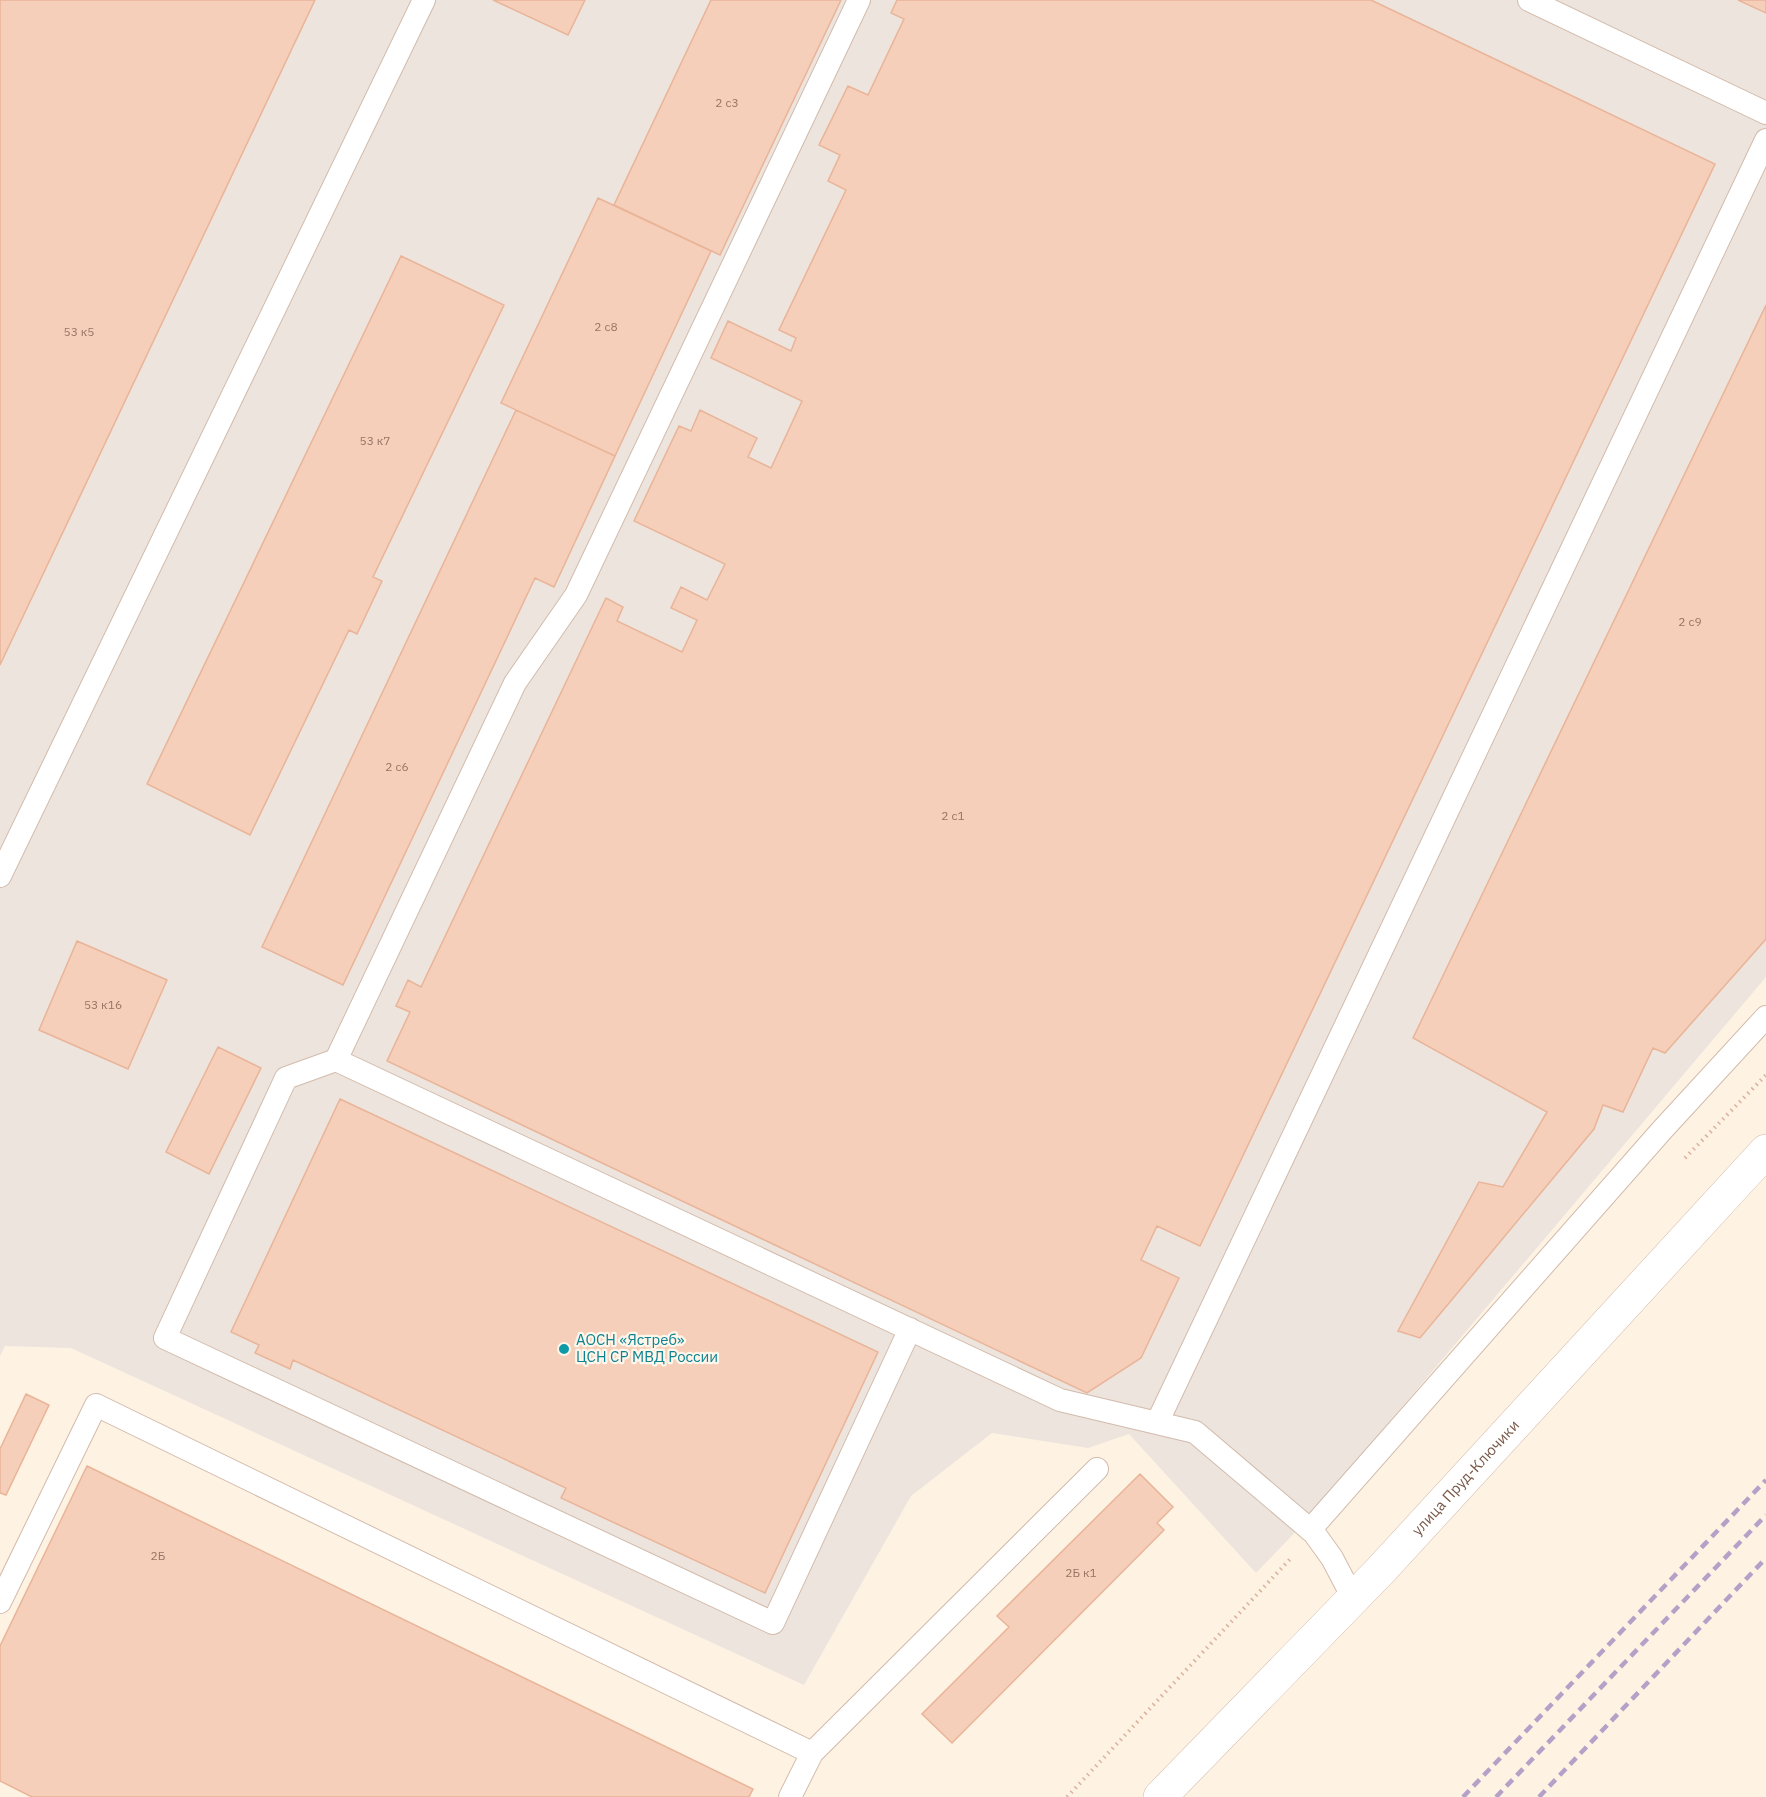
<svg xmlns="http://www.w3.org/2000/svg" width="1766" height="1797" viewBox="0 0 1766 1797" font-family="'IBM Plex Sans',sans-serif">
<rect width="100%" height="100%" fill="#fef2e3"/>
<path fill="#ede4de" d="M0,0H1766V977L1303,1524L1256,1573L1129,1434L1088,1448L992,1433L911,1496L804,1685L71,1348L5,1346L0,1356Z"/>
<path fill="#f5cfb9" stroke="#e9b498" stroke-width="1.5" d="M0,0H315L0,665Z
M493,0H585L568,35Z
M711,0H841L720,255L614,205Z
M897,0H1371L1715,164L1200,1246L1157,1226L1141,1260L1179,1278L1141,1358L1087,1393L387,1061L410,1012L396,1006L408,980L421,987L606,598L623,607L617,621L682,652L697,620L671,608L681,587L707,600L725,564L634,521L679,426L691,431L700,410L757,438L748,457L771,468L802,401L711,358L728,321L791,351L796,338L779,330L846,190L828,181L840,155L819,145L848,86L868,95L904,19L891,13Z
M1738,0H1766V13Z
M598,198L711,251L615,456L501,403Z
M401,256L504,305L373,577L382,581L357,634L349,630L250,835L147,784Z
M1766,305V939L1665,1053L1653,1048L1623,1112L1603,1105L1594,1129L1420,1338L1398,1331L1479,1182L1503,1187L1547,1112L1413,1038Z
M516,410L615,456L554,587L535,578L343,985L262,947Z
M77,941L167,980L128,1069L39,1030Z
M218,1047L261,1068L209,1174L166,1152Z
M340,1099L878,1352L765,1593L561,1498L566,1488L293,1360L290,1369L255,1353L259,1345L231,1332Z
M26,1394L49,1405L6,1495L0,1493V1449Z
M87,1466L753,1789L749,1797H32L0,1781V1646Z
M1140,1474L1173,1507L1157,1523L1164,1530L952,1743L922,1714L1009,1627L997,1616Z"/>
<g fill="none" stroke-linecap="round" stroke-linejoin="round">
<defs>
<path id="lane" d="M1529,0L1766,113
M0,876L424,0
M336,1060L515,683L576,595L859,0
M910,1329L773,1623L165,1338L286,1078L336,1060L1060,1400L1195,1432L1314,1533L1332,1558L1353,1598
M1157,1423L1766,140
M1310,1530L1663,1129L1766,1017
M0,1602L96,1405L812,1753
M790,1797L812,1753L1097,1469"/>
<g id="secondary">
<path id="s1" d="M1160,1797L1380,1571L1766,1151"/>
</g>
</defs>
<use href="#lane" stroke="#d2bbab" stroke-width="24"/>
<use href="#secondary" stroke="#d5bba9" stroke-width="34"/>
<path stroke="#dab29c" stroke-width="4" stroke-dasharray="1.5 4.5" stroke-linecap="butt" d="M1685,1158L1766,1075
M1067,1797L1292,1557"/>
<use href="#lane" stroke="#fff" stroke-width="22"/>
<use href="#secondary" stroke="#fff" stroke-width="33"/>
<path stroke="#b4a1c8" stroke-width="4.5" stroke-dasharray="9 6" stroke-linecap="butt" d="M1463,1797L1766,1480
M1496,1797L1766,1515
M1539,1797L1766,1558"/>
</g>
<circle fill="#0f9aa8" stroke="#fff6eb" stroke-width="2" cx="564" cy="1349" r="6"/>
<g text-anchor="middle" stroke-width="4.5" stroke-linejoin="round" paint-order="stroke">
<g font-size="12" fill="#977564">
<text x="727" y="107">2 с3</text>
<text x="606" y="331">2 с8</text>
<text x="79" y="336">53 к5</text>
<text x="375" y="445">53 к7</text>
<text x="1690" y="626">2 с9</text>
<text x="397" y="771">2 с6</text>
<text x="953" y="820">2 с1</text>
<text x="103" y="1009">53 к16</text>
<text x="158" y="1560">2Б</text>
<text x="1081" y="1577">2Б к1</text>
</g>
<g font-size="15" fill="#0d838f" stroke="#fff6eb" text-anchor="start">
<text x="576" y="1345">АОСН «Ястреб»<tspan x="576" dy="17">ЦСН СР МВД России</tspan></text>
</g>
<g font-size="15" fill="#785747" stroke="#fff6eb">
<text dy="5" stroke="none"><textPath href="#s1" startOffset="442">улица Пруд-Ключики</textPath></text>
</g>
</g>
</svg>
